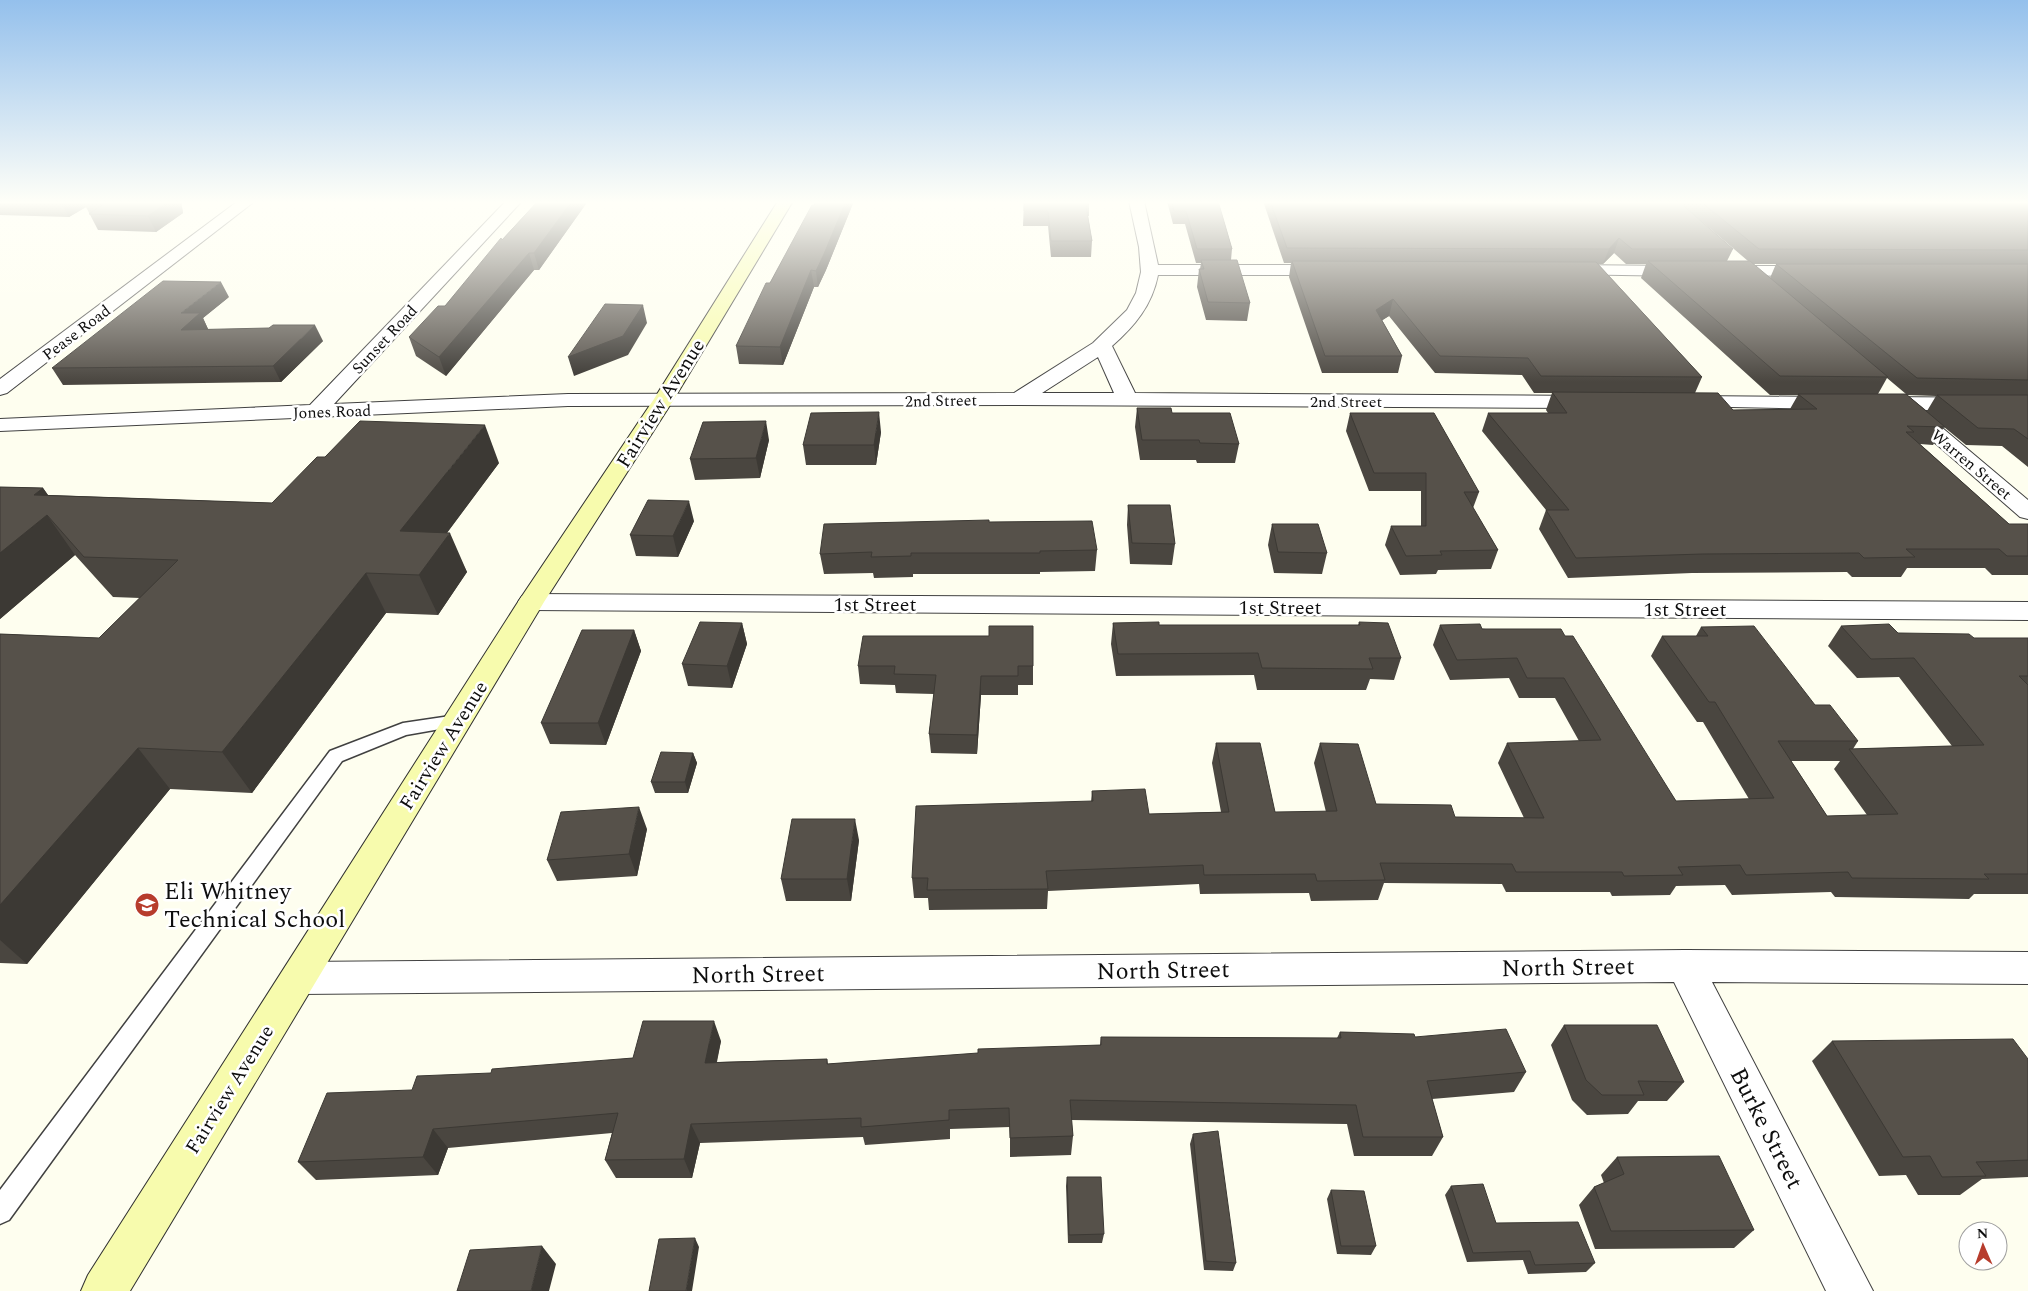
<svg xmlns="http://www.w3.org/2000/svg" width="2028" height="1291" viewBox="0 0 2028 1291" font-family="Spectral,serif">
<rect width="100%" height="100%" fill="#fefeef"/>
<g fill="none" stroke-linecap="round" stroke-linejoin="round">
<defs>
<path id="lane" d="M457,715L463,717L466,721L463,725L406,735L342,761L9,1220L0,1224V1190L330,751L403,723Z"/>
<path id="street" d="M238,201H255L7,393L0,395V379Z
M506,201H522L334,404L568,394L1014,393L1093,343L1127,310L1136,293L1141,272L1139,247L1129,201H1144L1158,265H1327L1333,266L1336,270L1333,274L1327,275H1158C1152,305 1135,326 1112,346L1135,393L1587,396L1594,398L1597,402L1594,406L1587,408L1019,405L568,406L0,431V419L310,405ZM1098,357L1114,393H1042Z
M1567,265L1682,266L1688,267L1691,271L1688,275L1682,276L1561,274L1558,270L1561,266Z
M1725,266H1809L1815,267L1818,271L1815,275L1809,276L1719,275L1716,271L1719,267Z
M1690,396L1832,397L1839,399L1842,403L1839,407L1832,409L1683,406L1680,402L1683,398Z
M1880,397L2028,398V410H1921L2028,500V519L2020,517L1904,416L1900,412L1902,409L1873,407L1870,403L1873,399Z
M531,594L2028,602V620L531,610L522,608L518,602L522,596Z
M1685,950L2028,952V984L1712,982L1873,1291H1826L1674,982L299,994L286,990L281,978L286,966L299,962Z"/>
<path id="secondary" d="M778,201H793L674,399L544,602L130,1291H81L88,1275L518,602L654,399Z"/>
</defs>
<use href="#lane" stroke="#414141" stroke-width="3"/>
<use href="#street" stroke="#414141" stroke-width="2"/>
<use href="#secondary" stroke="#303030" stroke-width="2"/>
<use href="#lane" fill="#fff" fill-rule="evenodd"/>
<use href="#street" fill="#fff" fill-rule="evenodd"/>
<use href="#secondary" fill="#f7fbad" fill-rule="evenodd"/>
</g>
<path fill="#4a4640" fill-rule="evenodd" d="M0,201H181L183,213L156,232L98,230L86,207L69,217L0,215Z
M538,201H588L539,270H534L446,376L416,356L409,337L445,306L502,240Z
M816,201H854L826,270L818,287H814L783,365L739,364L736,346L770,283Z
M1024,201H1089V216H1088L1092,241L1091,257H1051L1048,226H1023Z
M1167,201H1218L1232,249L1231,260L1250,303L1247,321L1206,320L1197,287L1199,269H1200L1201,263H1196L1185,224H1173Z
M1263,201H2028V467L2002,446L1966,445L1944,427L1933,445L1920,444L2009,524H2028V575H1992L1985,568H1907L1901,577H1852L1847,572L1692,573L1568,578L1539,529L1546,510L1482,431L1488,413H1548L1546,410L1552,393H1534L1522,375L1435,373L1389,316L1382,320L1402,356L1398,373H1322L1289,277L1291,263H1284ZM1693,214L1748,261H1727L1733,249ZM1614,253L1626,264H1646L1641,278L1770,395H1798L1790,409L1733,410L1695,393L1702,377L1598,264H1603ZM1753,264H1776L1770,278ZM1887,378L1906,394H1878ZM1907,395L1936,396L1927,411Z
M229,297L203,318L208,329L323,341L281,382L63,385L52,368Z
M1137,408L1172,413L1239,444L1235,463H1197L1196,460H1140L1135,427Z
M1350,413L1479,492L1473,508L1498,550L1491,569L1438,570L1436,574L1400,575L1385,545L1391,526H1421V491H1369L1346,431Z
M881,432L876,465H806L803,445Z
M769,440L760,478L695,480L690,459Z
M499,463L447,533L467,572L438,615L386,613L252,793L170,789L27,964L0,963V634L99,638L140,598L113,597L75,555L0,619V487L43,488L48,495L272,503Z
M1128,505L1175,544L1172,565L1130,564L1127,525Z
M694,521L678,557L636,556L630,535Z
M989,522L1097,550L1095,571L1040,572V574H913V577L874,578L873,573L824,574L820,554Z
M1272,524L1327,553L1322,574L1274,573L1268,545Z
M1359,622L1401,658L1394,680L1370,679L1366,690H1257L1254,675L1116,676L1111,644L1113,623L1159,625H1358Z
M742,623L747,644L732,688L688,686L682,664Z
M1440,625L1565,636L1676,801L1749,799L1703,722H1697L1651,656L1662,636H1696L1701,627L1815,705L1858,741L1853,749L1952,746L1899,677L1857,678L1828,646L1841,626L1898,633L1974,638H2028V894H1974L1969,899L1835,897L1831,892L1732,895L1725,885L1676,886L1670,895L1612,896L1610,892H1506L1502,884L1384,883L1378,900L1311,901L1309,893L1200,894L1199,884L1048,891L1047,909L929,910L928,898H914L912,878L1091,802L1092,791L1149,814L1221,812L1212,763L1216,743L1275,812H1326L1314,763L1320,743L1376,804L1455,817L1524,818L1498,763L1507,743L1579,741L1555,698H1519L1509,678L1450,680L1433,645ZM1791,761H1840L1834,769L1867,815L1827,816Z
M634,630L641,651L606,745L550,744L541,723Z
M858,666H1033V685H1018V695H981L977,754L931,753L929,734L934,694L896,693L895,685L860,684Z
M693,753L697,763L688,793H655L651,782Z
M647,829L637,876L557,881L547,860Z
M859,840L851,901H786L781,879Z
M1564,1025L1684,1082L1667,1101H1638L1628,1114L1587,1115L1572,1100L1551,1045Z
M1340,1032L1415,1037L1526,1072L1514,1092L1432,1099L1443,1137L1432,1156H1354L1347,1124L1071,1120L1073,1136L1071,1155L1010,1157V1127L950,1129V1139L865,1145L863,1137L700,1143L692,1178H616L605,1160L612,1133L448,1148L438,1175L316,1180L298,1162L412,1090L491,1073L633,1058L721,1041L717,1062L827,1059L828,1064L1100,1045L1101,1037L1337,1038Z
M1832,1041L2028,1059V1177L1982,1179L1960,1195H1918L1906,1175L1879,1176L1812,1061Z
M1193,1134L1236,1263L1233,1271L1204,1270L1190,1144Z
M1617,1157L1754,1230L1734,1248L1595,1249L1579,1205L1594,1187L1604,1183L1601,1175Z
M1067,1177L1104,1234L1102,1243H1068L1066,1186Z
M1451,1186L1496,1223L1595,1263L1586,1272L1528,1274L1523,1260L1467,1262L1445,1195Z
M1331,1190L1376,1246L1371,1255L1337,1254L1327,1199Z"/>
<path fill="#3c3934" d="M60,201H83L86,207L69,217Z
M169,201H181L183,213L156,232L148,216Z
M572,201H588L539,270L534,253Z
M846,201H854L826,270L818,287L816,271Z
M1619,238L1614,253L1603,264L1609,249Z
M529,253L534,270L446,376L439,357Z
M811,270L814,287L783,365L780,347Z
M221,282L229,297L203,318L208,329L190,346L181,330V313Z
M1393,299L1389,316L1372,327L1376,310Z
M643,305L647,323L628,355L574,376L568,357Z
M315,325L323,341L281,382L273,366Z
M879,412L881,432L876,465L874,445Z
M766,421L769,440L760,478L756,458Z
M485,425L499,463L419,570L400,531Z
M43,488L70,527L34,495Z
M689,501L694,521L678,557L673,536Z
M47,515L75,555L0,619V553Z
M450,533L467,572L438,615L419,575Z
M366,573L386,613L252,793L222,752Z
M742,623L747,644L732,688L727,666Z
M634,630L641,651L606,745L598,723Z
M981,676V695L977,754V735Z
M138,748L170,789L27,964L0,940V905Z
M693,753L697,763L688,793L685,782Z
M639,807L647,829L637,876L629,854Z
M855,819L859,840L851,901L847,879Z
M714,1021L721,1041L712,1082L705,1063Z
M691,1124L700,1143L692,1178L684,1159Z
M433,1129L448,1148L438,1175L423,1157Z
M695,1238L699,1247L692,1291H686Z
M542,1246L556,1264L549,1291H531Z"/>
<path fill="#56514a" stroke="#3c3934" d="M83,201H169L148,216L89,214L105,203L84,202Z
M538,201H572L534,253H529L439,357L409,337L438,306H445L501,238L502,240Z
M816,201H846L824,254L816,271L811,270L780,347L736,346L766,283H770L812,205H814Z
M1024,201H1085L1092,241H1051L1048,211H1024Z
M1172,201H1218L1232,249H1197L1186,211H1174Z
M1270,201H1678L1733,249H1632L1619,238L1609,249L1287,248Z
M1700,201H2028V250L1759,249Z
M1201,260H1237L1250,303L1208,302L1199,269H1204Z
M1292,261L1596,262L1702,377L1541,376L1528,358L1440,356L1393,299L1376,310L1402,356H1325Z
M1648,261H1750L1888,377L1780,376Z
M1776,264H2028V380L1917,378Z
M163,281L221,282L181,313H200L181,330L269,328L273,325H315L273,366L52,368Z
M605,304L643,305L623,336L568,357Z
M1552,392L1718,393L1733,410L1817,409L1798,394H1906L1945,427L1907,426L1914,432H1906L2009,524H2028V556H2007L1999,549H1906L1915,557L1864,558L1859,553L1702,554L1576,558L1546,510H1569L1488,413H1567Z
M1937,395H2028V439L2014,429L1978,428Z
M1137,408H1171L1172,413H1230L1239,444L1200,443L1199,440H1142Z
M879,412L874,445H803L811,413Z
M1350,413H1434L1479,492H1464L1498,550L1440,551L1442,555L1406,556L1391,526H1426V473H1374Z
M360,421L485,425L400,531L450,533L419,575L366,573L222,752L138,748L0,905V634L99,638L178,560L84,557L47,515L0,553V487L43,488L34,495L272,503L317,457H325Z
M766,421L756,458L690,459L703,422Z
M648,500L689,501L673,536L630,535Z
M1128,505H1170L1175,544L1132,543Z
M989,520V522L1092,521L1097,550L1040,551V553H911V556L871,557L872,552L820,554L824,524Z
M1272,524H1318L1327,553L1278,552Z
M700,622L742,623L727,666L682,664Z
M1159,622V625H1360L1359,622L1388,623L1401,658H1369L1373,669L1262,668L1258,653L1118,654L1113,623Z
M1480,624L1482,629H1561L1565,636H1573L1676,801L1774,798L1715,702H1709L1662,636H1708L1701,627L1754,626L1815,705H1830L1858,741H1778L1827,816L1898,814L1849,749L1984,745L1914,658L1871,659L1841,626L1889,624L1898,633L1969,634L1974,638H2028V676H2019L2028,685V874H1984L1989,879L1852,878L1848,872L1746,875L1740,865L1678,867L1683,875L1624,876L1622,872H1516L1512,864L1380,863L1385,880L1317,881L1315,874L1204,875L1203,865L1046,871L1048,889L927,890L928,878H912L916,806L1093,801L1092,791L1145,789L1149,814L1229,812L1216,743H1260L1275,812L1337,811L1320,743L1358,744L1376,804L1451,805L1455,817L1544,818L1507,743L1601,740L1564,678H1527L1517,658L1457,660L1440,625Z
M989,626H1033V666H1018V676H981L977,735L929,734L936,675L894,674L895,666H858L863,636H989Z
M582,630H634L598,723H541Z
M661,752L693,753L685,782H651Z
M639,807L629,854L547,860L561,812Z
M792,819H855L847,879H781Z
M643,1021H714L705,1063L827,1059V1064L978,1053V1049L1101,1045V1037L1341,1038L1340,1032L1414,1034L1415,1037L1506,1029L1526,1072L1427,1081L1443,1137H1363L1356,1105L1070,1100L1073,1136L1010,1138L1009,1108L949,1110V1120L861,1127V1118L691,1124L684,1159L605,1160L618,1113L433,1129L423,1157L298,1162L327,1093L412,1090L417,1076L491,1073L492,1069L633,1058Z
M1564,1025H1657L1684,1082L1638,1081L1644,1095H1602L1586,1080Z
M2013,1039L2028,1059V1160L1976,1162L1986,1176L1942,1177L1930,1156L1903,1157L1832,1041Z
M1218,1131L1236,1263L1206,1261L1193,1134Z
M1719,1156L1754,1230L1611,1231L1594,1187L1624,1174L1617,1157Z
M1067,1177H1101L1104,1234L1069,1235Z
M1483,1184L1496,1223L1578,1222L1595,1263L1535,1265L1530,1251L1473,1253L1451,1186Z
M1331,1190L1364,1191L1376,1246H1341Z
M695,1238L686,1291H649L659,1239Z
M542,1246L531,1291H457L470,1250Z"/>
<linearGradient id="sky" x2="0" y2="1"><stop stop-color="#94c0ec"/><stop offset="0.53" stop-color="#fffff8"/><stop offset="1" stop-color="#fffff8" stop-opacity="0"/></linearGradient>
<rect width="2028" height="382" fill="url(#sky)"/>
<defs>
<symbol id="school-disc" viewBox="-11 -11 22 22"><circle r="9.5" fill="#b73c2c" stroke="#fff"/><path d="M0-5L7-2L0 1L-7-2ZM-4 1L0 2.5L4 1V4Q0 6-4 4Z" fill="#fff"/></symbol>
</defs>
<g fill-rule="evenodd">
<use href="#school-disc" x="133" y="891" width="28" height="28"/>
</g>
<g text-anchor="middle" stroke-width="5" stroke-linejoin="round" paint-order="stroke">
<g font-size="16" fill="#0e0e0e" stroke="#fff">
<text transform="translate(76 332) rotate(-37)" y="6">Pease Road</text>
<text transform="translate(384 339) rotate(-47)" y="6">Sunset Road</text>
<text transform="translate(941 400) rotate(-1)" y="6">2nd Street</text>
<text x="1346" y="407">2nd Street</text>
<text transform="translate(332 411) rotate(-2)" y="6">Jones Road</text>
<text transform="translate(1972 464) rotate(40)" y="6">Warren Street</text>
</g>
<g font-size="20" fill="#0e0e0e" stroke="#fff">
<text transform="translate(660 403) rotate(-58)" y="7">Fairview Avenue</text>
<text x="875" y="611">1st Street</text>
<text x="1280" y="614">1st Street</text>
<text x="1685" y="616">1st Street</text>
<text transform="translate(443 745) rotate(-58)" y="7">Fairview Avenue</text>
<text transform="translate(229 1089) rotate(-58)" y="7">Fairview Avenue</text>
</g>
<g font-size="24" fill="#0e0e0e" stroke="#fff" text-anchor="start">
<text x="164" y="899">Eli Whitney<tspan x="164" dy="28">Technical School</tspan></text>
</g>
<g font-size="24" fill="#0e0e0e" stroke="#fff">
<text transform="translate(1568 967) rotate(-1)" y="8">North Street</text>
<text transform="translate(1163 970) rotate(-1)" y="8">North Street</text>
<text transform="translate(758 974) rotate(-1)" y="8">North Street</text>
<text transform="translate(1767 1128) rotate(63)" y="8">Burke Street</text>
</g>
</g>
<g transform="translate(1983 1246) rotate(358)"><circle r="24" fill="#ffffff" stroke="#9f9f9f"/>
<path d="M0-4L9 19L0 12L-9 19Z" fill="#b73c2c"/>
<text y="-8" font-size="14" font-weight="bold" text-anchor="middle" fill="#0e0e0e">N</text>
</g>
</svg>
